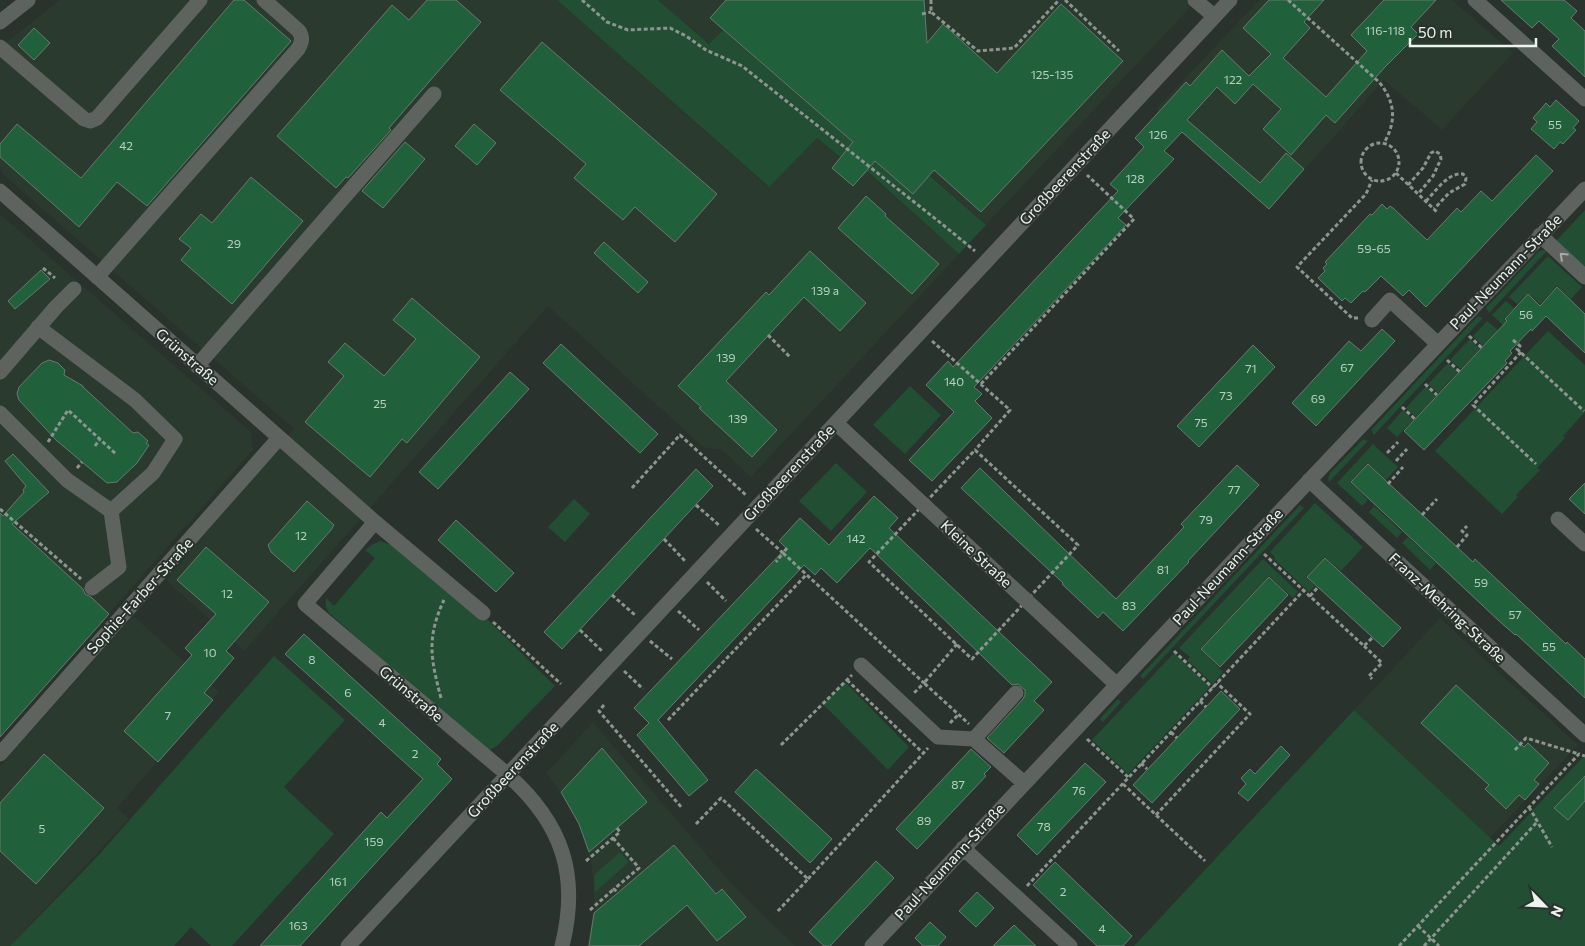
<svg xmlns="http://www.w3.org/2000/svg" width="1585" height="946" viewBox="0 0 1585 946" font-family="Commissioner,sans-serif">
<rect width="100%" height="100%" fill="#29322c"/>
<path fill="#2a3a2f" d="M60,0H557L768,187L816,137L862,176L867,172L959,254L751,477L722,450L703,447L548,306L244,651L166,580L294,429L6,177L0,170V47Z
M658,0H1197L986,225L930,175L913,194L723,30L710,44Z
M1259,0H1452L1513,53L1442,130L1384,80L1269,210L1156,109Z
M0,214L251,432L253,450L0,737Z
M133,616L219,692L117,808L129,819L10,946H0V766Z
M1440,618L1578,745L1490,838L1354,710Z
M593,722L730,882L795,946H587L594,912V887L591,862L584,838L574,814L561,792L546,773Z"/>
<path fill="#224e33" d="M557,0H658L709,44L723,30L913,194L929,175L986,225L959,254L868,172L863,176L817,138L769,187Z
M1585,210V269L1556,241Z
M1542,250L1547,251L1489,313L1486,308L1538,252Z
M1548,256L1582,287L1571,299L1557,286L1540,304L1528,293L1517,304L1509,297Z
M1506,301L1514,308L1504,319L1507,322L1504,326L1492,315Z
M1478,316L1483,318L1374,435L1371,430Z
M1487,321L1499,331L1483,346L1473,336Z
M1548,331L1585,365V412L1563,436L1565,438L1537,468L1540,470L1516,495L1518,497L1502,514L1435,451Z
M1470,339L1480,349L1461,369L1450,360Z
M1448,363L1458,372L1438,393L1428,384Z
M910,386L941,415L905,454L873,425Z
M1426,386L1436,396L1416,417L1406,408Z
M1403,410L1413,420L1397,437L1387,428Z
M1363,439L1368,441L1329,482L1328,478L1330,473Z
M1373,444L1398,467L1386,480L1368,463L1350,482L1368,500L1362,506L1337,483Z
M836,463L867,492L831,531L799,501Z
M574,499L590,514L565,542L548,527Z
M1315,503L1363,547L1341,571L1325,557L1306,577L1315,586L1309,592L1274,559L1275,557L1270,552Z
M1300,505L1304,508L1143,679L1140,676Z
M1374,506L1402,532L1397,538L1369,512Z
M1408,537L1436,563L1430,570L1402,543Z
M381,541L400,549L489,621L555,686L497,746L487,752L329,613L326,607V598L334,606L375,558L365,550L373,544Z
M1263,559L1298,592L1293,598L1269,576L1200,649L1223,672L1213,684L1187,660L1190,657L1179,648Z
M1174,653L1210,687L1128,774L1092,740Z
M274,656L345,720L284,787L334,834L232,946H211L191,927L174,946H10L97,857Z
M845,682L909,747L888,770L823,704Z
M1118,699L1121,702L1103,722L1100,719Z
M1354,710L1499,846L1584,756L1585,757V946H1134Z
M620,852L629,862L595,892L594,875Z"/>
<path fill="#20613c" stroke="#6c776f" d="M234,0H244L291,41L147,206L117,182L79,227L0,157V144L17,124L81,178Z
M427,0H456L481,22L389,128L391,130L348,178L346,177L336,188L277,136L392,5L409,20Z
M726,0H924L927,43L943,24L997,73L1061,4L1123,61L981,212L934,170L913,194L875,161L853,186L832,168L853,142L710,18Z
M1269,0H1324L1304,22L1310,28L1283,58L1326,97L1367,51L1351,35L1384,0H1436L1411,27L1418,34L1385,67L1335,123L1326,115L1291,155L1263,129L1281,109L1253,84L1235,104L1217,87L1187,120L1260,183L1286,153L1304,169L1269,209L1182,132L1164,151L1174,159L1118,218L1126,225L974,387L982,394L975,401L992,418L932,481L909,460L954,412L926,385L948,361L953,367L1118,191L1110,184L1144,147L1135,138L1186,82L1190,86L1222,50L1249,76L1271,54L1243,28Z
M1501,0H1564L1577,11L1571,18L1585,31V77L1552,46L1559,39L1539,21L1532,28Z
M34,28L50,43L34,60L18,45Z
M542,42L717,194L675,242L635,207L623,220L574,178L586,164L500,90Z
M1556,100L1579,121L1573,128L1576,130L1563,144L1560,142L1554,149L1531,129L1537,122L1533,118L1546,103L1550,107Z
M474,124L496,143L477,165L455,146Z
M405,142L425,159L383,208L362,191Z
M1536,155L1553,171L1426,307L1409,290L1403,296L1381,276L1365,292L1363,291L1351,303L1345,298L1342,301L1318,278L1325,271L1323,268L1327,264L1325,262L1370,214L1372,215L1382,204L1387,209L1390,206L1393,208L1427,240L1457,208L1461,212L1481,191L1492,201Z
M251,177L303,221L232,304L181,260L191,248L179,239L201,214L212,223Z
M866,196L886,214L885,216L939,264L912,294L838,228Z
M604,242L648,282L638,293L594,253Z
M810,251L866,303L840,331L804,297L726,381L777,430L752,457L699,408L701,407L678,386L766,292L769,295Z
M41,270L50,279L15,309L8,301Z
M1557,287L1585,314V353L1546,316L1532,331L1531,329L1510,351L1512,353L1505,361L1507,363L1424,450L1404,431L1507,321L1505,319L1528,294L1540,306Z
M412,298L480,357L407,443L402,439L370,477L305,422L344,376L328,362L345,343L384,376L416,339L393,320Z
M1382,329L1395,341L1316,426L1292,403L1349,341L1361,351Z
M561,344L658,434L640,453L543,363Z
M1253,345L1275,367L1199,447L1177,426Z
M49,360L58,363L65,370L64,375L83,386V387L133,433L138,432L148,441L146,443L149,445L137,463L117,482L107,483L56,440L19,400L17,394L19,387L42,363Z
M510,372L529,389L438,489L419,472Z
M13,454L49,492L12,524L83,589L85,594L91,597L109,614L0,737V513L3,516L24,492L23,490L26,486L5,461Z
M1368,464L1473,562L1475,559L1566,644L1567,642L1585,659V698L1516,634L1515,635L1498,620L1351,482Z
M1237,465L1259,485L1188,561L1189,562L1123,631L1103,612L1098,618L1062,584L1063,583L961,488L980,468L1116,599L1184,527L1181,524Z
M696,469L713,486L562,649L544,632Z
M1585,483V514L1569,499Z
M874,496L898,518L889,528L1052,682L1034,701L1044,710L1004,753L987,738L1023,699L1025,695V690L1018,684L1012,685L870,548L837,583L821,568L815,575L804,565L658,720L708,780L689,796L637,735L649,723L634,708L786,548L779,541L800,518L829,545Z
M307,501L334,525L331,530L294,572L271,552L268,545Z
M456,520L514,573L496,592L438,540Z
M206,547L269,602L226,651L234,658L204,693L213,700L158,762L124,731L192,655L185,648L216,614L177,580Z
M1325,558L1401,628L1383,647L1307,577Z
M1269,577L1288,595L1220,667L1201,649Z
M304,634L441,759L437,764L452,779L300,946H260L381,812L387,818L423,779L285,654Z
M1456,685L1524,747L1528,743L1549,763L1534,780L1539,784L1525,800L1519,795L1506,809L1485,789L1489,785L1421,723Z
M1221,691L1240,709L1152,803L1133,785Z
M1281,746L1290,755L1248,801L1238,793L1246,784L1241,778L1250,769L1255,774Z
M602,748L647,802L589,852L579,824L561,792Z
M971,749L991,767L984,774L986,776L917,849L896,829Z
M44,754L104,808L36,884L0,851V803Z
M1085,763L1106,782L1037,855L1017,835Z
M756,769L832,839L810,863L735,792Z
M1585,776V801L1568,820L1554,808Z
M674,845L716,894L722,889L746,917L717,941L687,905L639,946H589L594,913Z
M876,861L894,878L830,946H824L809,932Z
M1055,862L1132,936L1123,946H1097L1033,885Z
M977,892L994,908L976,927L959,911Z
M930,922L946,937L938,946H923L915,938Z
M1014,925L1036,946H993Z"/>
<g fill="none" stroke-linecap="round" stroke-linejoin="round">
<path stroke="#8d9590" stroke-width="3" stroke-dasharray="4 2.5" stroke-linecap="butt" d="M582,0L607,22L628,30L670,28L686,36L706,50L742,66L942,224L975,251
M931,0V12L978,51L1014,48L1059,0
M1065,0L1119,51
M1288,0L1379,82C1395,101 1397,121 1384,143
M922,14L931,12
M1361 162a19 19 0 1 1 38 0a19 19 0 1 1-38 0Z
M1396,173L1438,213
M1408,185L1423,168L1431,153L1435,151L1440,154L1441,159L1433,176L1418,194
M1426,201C1435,192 1448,172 1463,174L1466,178L1465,184L1449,193L1434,209
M43,268L55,278
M1358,318H1352L1297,267L1366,194L1372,180
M768,335L790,357
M1469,336L1482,348
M1513,340L1520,346L1517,349L1584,411
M932,341L1010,410L975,450
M1521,352L1473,405L1536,464
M1447,360L1460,372
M981,384L1134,219L1087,175
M1425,384L1437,395
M1402,407L1415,419
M48,442L68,410L116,454
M95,446L100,439
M975,450L1078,545L972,659L869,562Z
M1387,453L1398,442
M1396,461L1407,449
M77,468L82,462
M1388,484L1403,467
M632,488L680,435L747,496
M696,505L720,526
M0,509L81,579
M1422,515L1437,499
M756,529L783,553L776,562
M664,539L686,562
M1457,547L1467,535L1462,531L1467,526
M787,548L783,553L924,683L913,694
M1264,554L1364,646L1372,638
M707,582L726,601
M612,595L635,615
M1310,596L1318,587
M678,611L699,630
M493,622L561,684
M580,630L603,652
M650,641L672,659
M957,644L924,683L969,724
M1364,646L1382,663L1369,676L1372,679
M1174,651L1213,688
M624,671L643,689
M847,680L923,753
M441,698C431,660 426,638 444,600
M1200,701L1206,707
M604,705L599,711L682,808
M668,720L806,575
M950,723L959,714
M1171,732L1177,738
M1087,739L1128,777
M781,745L852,675
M1515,750L1526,738L1579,754
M1141,763L1147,769
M1123,784L1205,861
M1529,807L1552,847
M1156,815L1250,714L1217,683
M696,824L721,798L808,879L776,913
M613,838L639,868L614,889L618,893
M586,861L620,832L617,828
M808,879L928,748
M1027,886L1304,590
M590,910L614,889
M1418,926L1439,946
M1399,946L1579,754L1585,756
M1424,946L1537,822"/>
<path stroke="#5f6360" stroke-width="15" d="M1195,0L1214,16
M1475,0L1585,99
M0,22L28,0
M0,47L84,119L90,121L97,118L200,0
M0,191L375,522L483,613
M1540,235L1585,277
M97,277L298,49C302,42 303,38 299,31L264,0
M1372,320L1390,300L1438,344
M38,327L135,400L175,439L153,473L111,511
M197,366L434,94
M0,372L56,307L74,289
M0,413L67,480L111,511L119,567L92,588
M836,423L1117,685
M1309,480L1585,735
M1558,519L1585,544
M375,522L305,604L508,775C562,823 580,875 562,946
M861,665L938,737L974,739
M1016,693L974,739L1024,783
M0,754L279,438
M963,848L1070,946
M348,946L1230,0
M872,946L1253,540L1585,189"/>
</g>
<defs><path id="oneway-chevron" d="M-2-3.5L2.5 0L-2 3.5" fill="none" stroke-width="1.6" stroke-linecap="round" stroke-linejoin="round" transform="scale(1.25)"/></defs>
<use stroke="#a6aca8" href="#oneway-chevron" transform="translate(1563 256) rotate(-137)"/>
<g text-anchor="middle" stroke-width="4" stroke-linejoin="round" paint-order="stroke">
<g font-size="12" fill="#bacfc2">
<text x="1385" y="35">116-118</text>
<text x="1052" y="79">125-135</text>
<text x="1233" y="84">122</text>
<text x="1555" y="129">55</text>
<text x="1158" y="139">126</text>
<text x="126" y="150">42</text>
<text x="1135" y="183">128</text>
<text x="234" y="248">29</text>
<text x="1374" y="253">59-65</text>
<text x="825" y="295">139 a</text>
<text x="1526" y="319">56</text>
<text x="726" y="362">139</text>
<text x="1347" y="372">67</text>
<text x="1251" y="373">71</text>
<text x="954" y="386">140</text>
<text x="1226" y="400">73</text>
<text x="1318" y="403">69</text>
<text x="380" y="408">25</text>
<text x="738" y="423">139</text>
<text x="1201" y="427">75</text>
<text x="1234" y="494">77</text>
<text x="1206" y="524">79</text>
<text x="301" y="540">12</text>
<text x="856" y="543">142</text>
<text x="1163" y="574">81</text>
<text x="1481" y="587">59</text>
<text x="227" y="598">12</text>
<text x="1129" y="610">83</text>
<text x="1515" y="619">57</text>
<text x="1549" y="651">55</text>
<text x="210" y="657">10</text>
<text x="312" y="664">8</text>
<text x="348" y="697">6</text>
<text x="168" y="720">7</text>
<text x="382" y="727">4</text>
<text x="415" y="758">2</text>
<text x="958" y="789">87</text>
<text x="1079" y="795">76</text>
<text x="924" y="825">89</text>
<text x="1044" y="831">78</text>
<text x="42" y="833">5</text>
<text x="374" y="846">159</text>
<text x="338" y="886">161</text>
<text x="1063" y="896">2</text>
<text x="298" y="930">163</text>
<text x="1102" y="933">4</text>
</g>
<g font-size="15" fill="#edf4ef" stroke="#29322c">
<text transform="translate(1065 177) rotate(-47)" y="5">Großbeerenstraße</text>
<text transform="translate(1506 272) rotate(-46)" y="5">Paul-Neumann-Straße</text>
<text transform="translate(187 357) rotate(41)" y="5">Grünstraße</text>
<text transform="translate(789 473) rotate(-47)" y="5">Großbeerenstraße</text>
<text transform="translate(976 554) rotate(43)" y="5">Kleine Straße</text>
<text transform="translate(1228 567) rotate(-47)" y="5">Paul-Neumann-Straße</text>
<text transform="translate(140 596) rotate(-48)" y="5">Sophie-Farber-Straße</text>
<text transform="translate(1447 608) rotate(43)" y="5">Franz-Mehring-Straße</text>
<text transform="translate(411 694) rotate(40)" y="5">Grünstraße</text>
<text transform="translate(513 770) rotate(-47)" y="5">Großbeerenstraße</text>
<text transform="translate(950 862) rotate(-47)" y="5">Paul-Neumann-Straße</text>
</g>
</g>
<g transform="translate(1545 906) rotate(114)" stroke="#29322c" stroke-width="4" paint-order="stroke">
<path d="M0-4L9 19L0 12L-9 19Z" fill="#edf4ef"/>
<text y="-8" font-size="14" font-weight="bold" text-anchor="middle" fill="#edf4ef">N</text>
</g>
<path d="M1410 38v8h126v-8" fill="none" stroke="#edf4ef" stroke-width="2.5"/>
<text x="1418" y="38" font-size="15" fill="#edf4ef" stroke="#29322c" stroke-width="4" paint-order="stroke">50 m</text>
</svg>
